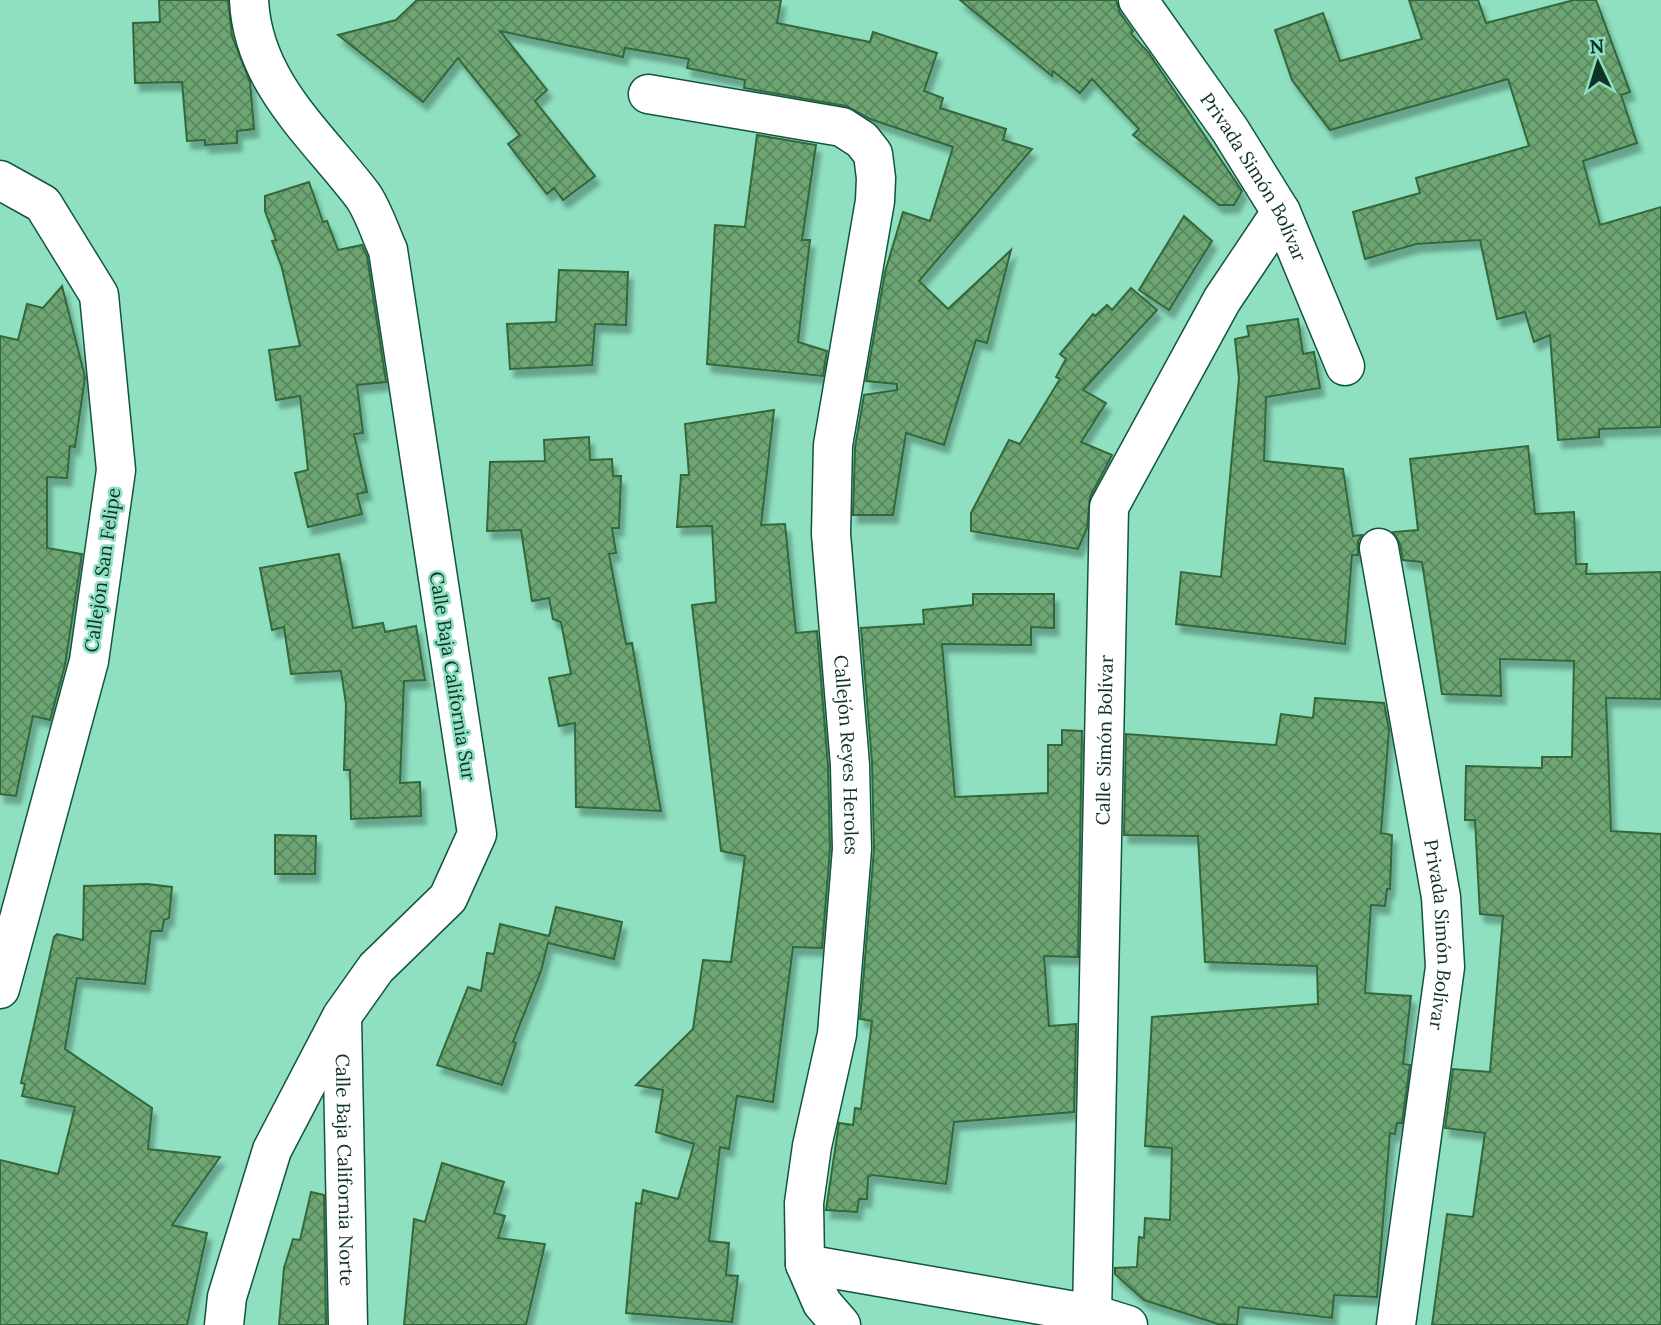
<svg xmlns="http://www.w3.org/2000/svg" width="1661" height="1325" viewBox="0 0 1661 1325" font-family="Lora,serif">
<defs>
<pattern id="building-cross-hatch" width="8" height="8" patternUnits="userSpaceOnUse" patternTransform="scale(1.75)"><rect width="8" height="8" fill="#6da573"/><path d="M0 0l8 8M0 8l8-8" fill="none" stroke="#58875e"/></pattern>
<filter id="shadow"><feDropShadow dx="4.5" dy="8" stdDeviation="2" flood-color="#0004"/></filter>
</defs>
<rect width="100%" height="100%" fill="#8ee0c0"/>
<path fill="url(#building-cross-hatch)" stroke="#32683a" stroke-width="2" filter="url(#shadow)" d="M159,0H228L232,36L250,82L254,129L237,131V143L205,145V140L187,141L182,82L135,83L133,23L160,22Z
M417,0H781L777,23L870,42L873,32L937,53L924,91L943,98L940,108L1006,129L1003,140L1032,149L919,281L948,309L1011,250L987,343L976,340L944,445L906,433L893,515H853L855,447L864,395L897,390V384L866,381L885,272L903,212L930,221L953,147L870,119L846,106L744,88L745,80L687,68L689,59L625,48L623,57L500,31L547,90L535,101L595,176L563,200L554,188L547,194L508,144L520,135L458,58L423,102L338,35L396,20Z
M960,0H1116L1120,13L1133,31L1131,34L1148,52L1242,191L1234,205H1219L1133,135L1139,129L1092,79L1080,93L1053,71L1052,76Z
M1409,0H1478L1486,23L1574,0H1596L1630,92L1621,95L1637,143L1583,161L1600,225L1661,207V427L1599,429V437L1558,440L1550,335L1534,342L1525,312L1497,319L1480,240L1416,244L1365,259L1353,212L1420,193L1416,178L1529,146L1508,79L1330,130L1292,80L1275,30L1323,13L1340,61L1422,39Z
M757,135L816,145L802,240H810L798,342L827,351L823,376L707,364L715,225L745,227Z
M309,182L323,222L327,221L338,250L362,245L367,256L386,382L357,385L363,433L354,434L367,492L357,494L362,514L308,527L295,473L308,470L300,396L276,400L269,350L300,346L282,268L272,241L276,240L265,211V196Z
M1184,216L1212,241L1169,310L1139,290Z
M559,270L628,272L626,325L595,324L592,365L510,369L507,324L556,322Z
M62,286L85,377L75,447L70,446L67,478L47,477V548L82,554L65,665L50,720L33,716L16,796L0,794V336L18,340L27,304L43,308Z
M1131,288L1157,310L1083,390L1106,403L1081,442L1112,455L1090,497L1087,528L1078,549L971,531V513L1009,440L1020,444L1060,379L1056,377L1066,359L1060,354L1093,314L1095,316L1107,305L1112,310Z
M1298,319L1303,354L1314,352L1320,388L1266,397L1264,461L1343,469L1353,536L1362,535L1358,541V555H1352L1345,644L1176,624L1181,572L1221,577L1239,378L1235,339L1249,336L1247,326Z
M774,410L761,525L785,524L796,633L817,631L828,766L830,848L822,948L793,947L773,1102L737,1096L729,1149L720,1147L709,1241L729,1243L726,1275L738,1276L732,1322L626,1313L636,1203L641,1204L643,1190L678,1199L694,1144L656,1132L663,1090L636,1085L693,1029L703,960L731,962L745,856L721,851L692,605L716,602L712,526L677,527L681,475H689L685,424Z
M589,437L590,460L612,459L613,476H621L619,528H612L616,553L609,554L626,644L632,643L661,811L576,807L575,723L559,726L549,678L571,674L561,622L553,619L549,598L532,601L521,530L487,531L490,462L545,461L544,440Z
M1528,446L1535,514L1574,512L1576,564H1587L1586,574L1661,572V699L1606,698L1611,831L1661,834V1325H1432L1447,1214L1473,1217L1485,1133L1445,1128L1453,1069L1490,1072L1503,916L1480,914L1475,820H1465L1466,766L1542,768V757H1572L1574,661L1500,659L1501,696L1442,694L1422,562L1403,560L1400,544L1393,532L1418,530L1410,459Z
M339,554L353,628L383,623L385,632L416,626L425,680L404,681L400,783L420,782L421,816L351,819L350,770H344L346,704L341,671L291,674L284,627L272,630L260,568Z
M973,594H1054V628L1031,627V645L942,644L955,797L1048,793V745H1062V730L1082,731L1078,957L1044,956L1049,1026L1076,1024L1074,1112L954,1122L946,1184L872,1175L868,1177L867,1199H859L857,1212L826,1210L839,1123L853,1125L855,1108L861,1109L872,1021L860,1019L874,849L872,763L861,628L924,624L923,610L973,605Z
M1315,698L1384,703L1389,730L1381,833L1392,835L1390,889H1387L1385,906L1371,905L1365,993L1411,996L1403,1064L1410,1065L1402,1123H1397L1395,1134L1390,1133L1377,1297L1334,1295L1332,1318L1239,1307L1237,1325L1218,1324L1144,1300L1115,1274V1268L1137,1267L1139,1237L1144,1238L1145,1218L1170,1220L1172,1148L1145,1146L1152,1017L1318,1004L1317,966L1205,962L1198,836L1124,835L1126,734L1276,745L1281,714L1313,718Z
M275,835L316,836L315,874H275Z
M147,884L172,887L169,918L164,920L162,931H151L145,984L77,978L65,1049L152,1108L148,1149L220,1157L172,1225L207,1233L187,1325H0V1160L58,1174L75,1107L22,1096L25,1084L21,1083L54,937L57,934L83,940L84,886Z
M556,907L622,922L614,959L548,943L541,971L513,1042L516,1043L502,1085L437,1065L468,987L481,991L487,953L494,954L500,924L549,936Z
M442,1163L504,1182L494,1213L505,1216L498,1238L545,1244L526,1325H404L414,1219L425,1222Z
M311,1192L324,1195L326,1325H279L284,1268L293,1239L300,1240Z"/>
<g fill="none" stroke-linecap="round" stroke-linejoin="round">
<defs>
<g id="minor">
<path id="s1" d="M1138,0L1230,130L1281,212L1345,366"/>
<path id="s2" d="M648,94L842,127L862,140L873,154L876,178L875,201L833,445L831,534L850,765L852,849L837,1034L812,1146L804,1203L805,1264L822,1303L841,1325"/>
<path d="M0,180L43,204L99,295L116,470L89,661L0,989"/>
<path id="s3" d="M1379,548L1441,897L1445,967L1396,1325"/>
<path id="s4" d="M342,1018L348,1325"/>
<path d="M805,1264L1092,1314L1128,1325"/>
<path id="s5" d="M1092,1314L1109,507L1222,300L1281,212"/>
<path d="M224,1325L227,1297L272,1150L342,1016L376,968L448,898L477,834L388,250C380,233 374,212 363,196C316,134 253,83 249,0"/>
</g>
</defs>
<use href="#minor" stroke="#125440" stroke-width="41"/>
<use href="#minor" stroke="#fff" stroke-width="38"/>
</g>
<g text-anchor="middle" stroke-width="5" stroke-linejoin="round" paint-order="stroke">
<g font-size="19" fill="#0f3226" stroke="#8ee0c0">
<text dy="7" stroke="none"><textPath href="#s1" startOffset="212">Privada Simón Bolívar</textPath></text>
<text transform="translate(102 570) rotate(-82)" y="7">Callejón San Felipe</text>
<text transform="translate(453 676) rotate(81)" y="7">Calle Baja California Sur</text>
<text dy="7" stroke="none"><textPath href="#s5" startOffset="574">Calle Simón Bolívar</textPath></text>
<text dy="7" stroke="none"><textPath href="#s2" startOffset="844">Callejón Reyes Heroles</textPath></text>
<text dy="7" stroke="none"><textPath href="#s3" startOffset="392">Privada Simón Bolívar</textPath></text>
<text dy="7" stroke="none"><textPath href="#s4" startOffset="152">Calle Baja California Norte</textPath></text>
</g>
</g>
<g transform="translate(1598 63) rotate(356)" stroke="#8ee0c0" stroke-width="5" paint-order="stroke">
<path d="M0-5L12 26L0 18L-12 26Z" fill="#0f3226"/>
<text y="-10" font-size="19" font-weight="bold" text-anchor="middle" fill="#0f3226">N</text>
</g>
</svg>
